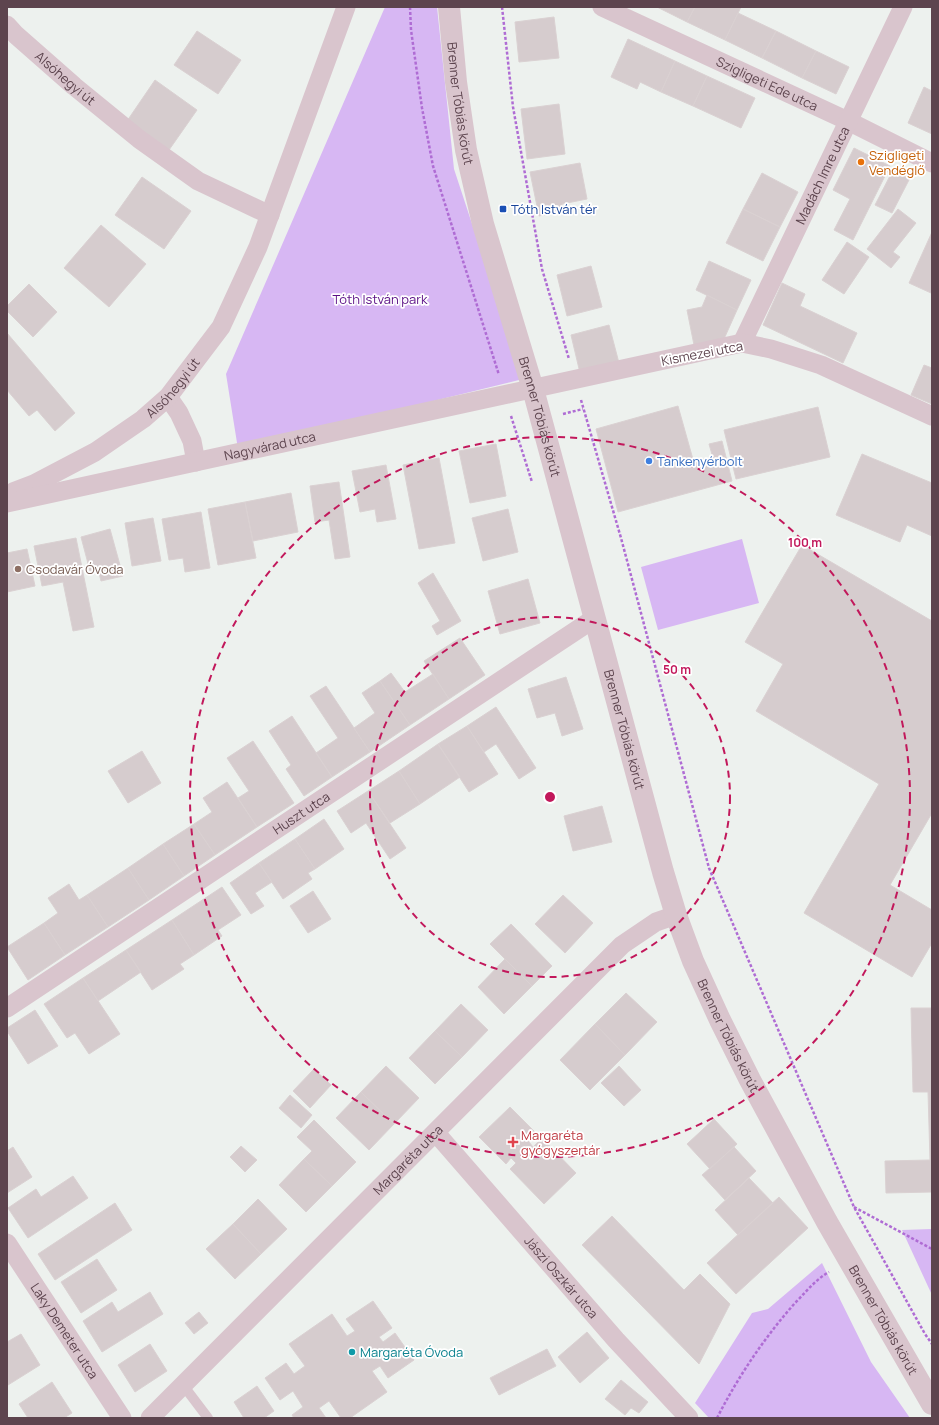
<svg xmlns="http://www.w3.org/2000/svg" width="939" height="1425" viewBox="0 0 939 1425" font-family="Manrope,sans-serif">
<rect width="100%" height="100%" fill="#edf1ee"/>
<path fill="#d7b7f3" d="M385,7H437L454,169L523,379L238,449L226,374Z
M742,539L759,603L658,630L641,567Z
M932,1229V1295L902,1230Z
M822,1263L871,1362L910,1418H709L695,1403L752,1313L768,1309Z"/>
<path fill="#d6ccce" stroke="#dad1d2" d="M657,7H695L687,22Z
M695,7H741L725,40L687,22Z
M738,13L776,31L762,58L725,40Z
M554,17L559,58L519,62L515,22Z
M197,31L241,60L218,94L174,65Z
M776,31L816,51L802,78L762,58Z
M628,39L675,61L661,92L640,82L637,89L611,77Z
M816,51L849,67L836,94L802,78Z
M675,61L707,76L693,106L661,92Z
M707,76L755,98L741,128L693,106Z
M155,80L197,110L169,150L127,121Z
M924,87L932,91V134L908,123Z
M559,104L565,154L527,159L521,109Z
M854,148L890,166L853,240L834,230L850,199L833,190Z
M580,163L587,199L562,204L563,211L539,216L530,172Z
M894,168L911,176L892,213L875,205Z
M762,173L798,192L780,227L743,209Z
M142,177L191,211L164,249L115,215Z
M743,209L780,227L763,261L726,243Z
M898,209L916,223L893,252L900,257L891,268L867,249Z
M101,225L146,264L109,307L64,268Z
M932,232V290L931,293L909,283Z
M847,242L869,257L844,294L822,280Z
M709,261L751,280L737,310L696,290Z
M591,266L602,307L567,316L557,275Z
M782,283L805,294L800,306L857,333L843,363L763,325Z
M29,284L57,312L33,337L7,311V306Z
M707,295L737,310L724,339L694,345L687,310L702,307Z
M609,325L619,363L580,373L571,335Z
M7,333L75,413L55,431L37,410L29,416L7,390Z
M924,365L932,368V404L911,395Z
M678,406L694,463L713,458L709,444L722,441L732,481L618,512L596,429Z
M818,407L830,457L736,479L724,430Z
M496,444L506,496L470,503L459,451Z
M862,454L932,483V536L907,525L900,542L836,515Z
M439,458L455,543L419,549L403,465Z
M386,465L396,519L377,522L375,509L360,512L352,471Z
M339,482L350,557L335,559L329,520L315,522L310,486Z
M291,493L298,532L253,541L245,502Z
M245,502L256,558L218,565L208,509Z
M508,509L518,552L483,561L472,518Z
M201,512L210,568L185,572L183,558L169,560L162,519Z
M153,518L161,561L132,566L125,523Z
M110,529L123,576L101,581L98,569L90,571L81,537Z
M76,538L94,627L73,631L63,582L42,586L34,546Z
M802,545L932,621V813L890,885L932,910V943L912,977L804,913L879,784L756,711L783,664L745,642Z
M27,549L35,586L7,592V553Z
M433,573L461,621L437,635L432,626L440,621L418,583Z
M528,579L540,623L500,634L488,591Z
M460,638L485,675L449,699L424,661Z
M391,673L405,692L433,674L449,699L410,725L380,681Z
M566,677L583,729L562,736L555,713L537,718L528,689Z
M380,681L410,725L370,752L354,728L375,713L362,693Z
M326,686L370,752L332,777L316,753L338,738L310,696Z
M496,707L536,768L519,779L496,744L484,752L467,726Z
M292,716L332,777L304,796L286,769L291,765L269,731Z
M467,726L498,774L469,792L438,744Z
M253,741L294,803L257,827L238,798L249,791L227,758Z
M438,744L460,777L420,804L399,771Z
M142,751L161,783L128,803L108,771Z
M399,771L420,804L390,823L368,791Z
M227,782L257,827L215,855L194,824L212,812L203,798Z
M368,791L406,848L390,859L366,823L351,833L337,811Z
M602,806L612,842L573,851L564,816Z
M324,819L344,849L315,869L295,839Z
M194,824L215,855L184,876L163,844Z
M295,839L315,869L308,873L312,879L283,899L259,863Z
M163,844L184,876L149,900L128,868Z
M259,863L272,882L255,893L264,906L251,914L230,883Z
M128,868L149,900L108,927L87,895Z
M69,884L79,900L87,895L108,927L65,955L44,923L58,913L48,898Z
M222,887L241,915L218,930L222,936L194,955L172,920Z
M313,891L331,919L308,933L290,906Z
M563,895L593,923L565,953L535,924Z
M172,920L194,955L180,964L184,969L152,990L126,950Z
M44,923L65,955L28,980L7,947Z
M511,924L552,966L532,986L490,944Z
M126,950L141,972L98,1001L83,978Z
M505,959L532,986L504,1014L478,987Z
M83,978L120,1034L89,1054L75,1033L67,1038L44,1004Z
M626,993L657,1022L625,1055L595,1024Z
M461,1004L488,1030L462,1057L435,1031Z
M911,1008H932V1192L886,1193L885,1161L930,1160L928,1092H913Z
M35,1010L58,1046L28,1064L7,1031V1028Z
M595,1024L625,1055L590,1090L560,1060Z
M435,1031L462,1057L435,1084L409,1058Z
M386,1066L419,1098L394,1124L361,1092Z
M619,1066L641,1090L624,1106L601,1083Z
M314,1069L331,1085L310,1108L293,1091Z
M361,1092L394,1124L369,1150L336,1118Z
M290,1095L312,1115L301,1128L279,1108Z
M510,1107L537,1134L529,1142L533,1147L542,1138L576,1173L544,1204L510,1169L516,1163L511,1158L506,1164L479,1137Z
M714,1119L737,1144L710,1169L687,1144Z
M314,1120L356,1162L332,1186L304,1159L312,1151L297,1137Z
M241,1146L257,1160L245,1172L230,1157Z
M13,1147L32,1177L7,1193V1151Z
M734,1147L756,1171L725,1200L702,1175Z
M304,1159L332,1186L306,1212L279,1185Z
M73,1176L88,1198L28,1238L8,1208L36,1189L41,1197Z
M749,1178L773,1203L738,1235L715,1210Z
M779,1197L808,1228L736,1294L707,1263Z
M258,1199L287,1229L261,1254L233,1224Z
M115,1203L132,1230L55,1280L38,1254Z
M612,1216L684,1290L700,1274L730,1304L699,1364L582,1245Z
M233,1224L261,1254L235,1279L206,1249Z
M97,1259L117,1290L81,1313L61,1282Z
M150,1292L163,1314L102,1352L83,1321L112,1302L118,1312Z
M373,1301L392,1328L379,1337L383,1342L395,1333L414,1360L388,1378L380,1366L372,1371L387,1392L350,1418H341L329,1401L319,1408L326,1418H294L292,1415L303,1407L293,1391L280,1400L265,1378L286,1363L294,1374L305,1366L289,1344L332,1314L347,1336L355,1331L346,1319Z
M199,1312L208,1323L194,1334L185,1323Z
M587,1332L609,1358L580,1383L558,1357Z
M21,1334L40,1365L8,1385L7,1342Z
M150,1344L167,1371L135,1392L118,1365Z
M547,1349L556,1366L499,1395L490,1378Z
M621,1380L648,1402L639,1413L631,1408L625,1415L605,1399Z
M52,1382L72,1413L64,1418H28L19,1404Z
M257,1386L274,1411L264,1418H244L234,1402Z"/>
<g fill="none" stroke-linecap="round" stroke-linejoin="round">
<path stroke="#af6cd4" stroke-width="2.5" stroke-dasharray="3 2" stroke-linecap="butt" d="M410,7L411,30L422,108L433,166L499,375
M502,7L513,107L542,269L569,359
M581,400L621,538L709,868L854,1207L925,1334L932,1344
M563,414L583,409
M511,416L532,482
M854,1207L932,1249
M717,1418C738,1377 764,1338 795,1303C806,1292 815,1280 829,1272"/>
<path stroke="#d9c5cd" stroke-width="10" d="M183,1385L208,1418"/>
<g stroke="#d9c5cd" stroke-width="19">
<path id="s1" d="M602,7L848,121L932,163"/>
<path id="s2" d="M7,25L16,35L74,86L139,139L198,181L270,215"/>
<path id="s3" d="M742,343L903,7"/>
<path d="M168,397L179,413L192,441L196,462"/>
<path id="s4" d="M13,492L34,484L95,452L143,419L168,397L221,327L258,247L346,7"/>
<path id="s5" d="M7,503L742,343L771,349L821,365L932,416"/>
<path id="s6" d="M7,1008L595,618"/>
<path id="s7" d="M436,1133L616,1340L689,1418"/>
<path id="s8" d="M7,1243L122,1418"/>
<path id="s9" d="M150,1418L622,945L656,922L676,915"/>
</g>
<path stroke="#d9c5cd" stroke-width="22" id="s10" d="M449,7L456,82L466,150L483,224L533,389L663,872L676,915L693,961L720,1020L750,1080L827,1222L932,1404"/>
</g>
<g fill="none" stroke="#c2185b" stroke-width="2" stroke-dasharray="7 5">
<circle cx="550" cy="797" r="180"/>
<circle cx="550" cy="797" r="360"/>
</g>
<circle fill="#e8710a" stroke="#fff" stroke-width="1.5" cx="861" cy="162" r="4"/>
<rect fill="#1a4fb4" stroke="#fff" stroke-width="1.5" x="499" y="205" width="8" height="8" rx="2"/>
<circle fill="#3f7fe0" stroke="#fff" stroke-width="1.5" cx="649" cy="461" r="4"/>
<circle fill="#8d6e63" stroke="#fff" stroke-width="1.5" cx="18" cy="569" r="4"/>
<path fill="#e0444e" stroke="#fff" stroke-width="1.5" d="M511 1136h4v4h4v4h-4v4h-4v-4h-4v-4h4z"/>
<circle fill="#0f9aa8" stroke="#fff" stroke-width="1.5" cx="352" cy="1352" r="4"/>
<g text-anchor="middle" stroke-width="3.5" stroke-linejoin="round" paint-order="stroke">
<g font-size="13" fill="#5d444e" stroke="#fff">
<text dy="5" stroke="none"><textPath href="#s2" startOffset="79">Alsóhegyi út</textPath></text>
<text dy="5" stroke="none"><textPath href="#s1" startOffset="182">Szigligeti Ede utca</textPath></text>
<text dy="5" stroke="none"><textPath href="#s10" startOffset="97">Brenner Tóbiás körút</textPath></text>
<text dy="5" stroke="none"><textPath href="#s3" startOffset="186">Madách Imre utca</textPath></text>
<text transform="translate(702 353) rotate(-11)" y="5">Kismezei utca</text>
<text dy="5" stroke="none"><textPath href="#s4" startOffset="193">Alsóhegyi út</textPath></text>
<text dy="5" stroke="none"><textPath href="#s10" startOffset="421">Brenner Tóbiás körút</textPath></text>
<text dy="5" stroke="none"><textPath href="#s5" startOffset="269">Nagyvárad utca</textPath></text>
<text dy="5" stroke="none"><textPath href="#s10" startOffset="745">Brenner Tóbiás körút</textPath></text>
<text dy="5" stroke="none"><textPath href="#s6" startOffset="353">Huszt utca</textPath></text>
<text dy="5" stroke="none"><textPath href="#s10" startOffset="1069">Brenner Tóbiás körút</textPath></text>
<text dy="5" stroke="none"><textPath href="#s9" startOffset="365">Margaréta utca</textPath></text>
<text dy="5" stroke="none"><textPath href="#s7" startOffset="191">Jászi Oszkár utca</textPath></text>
<text dy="5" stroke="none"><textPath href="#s10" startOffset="1393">Brenner Tóbiás körút</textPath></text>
<text dy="5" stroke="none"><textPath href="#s8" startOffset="105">Laky Demeter utca</textPath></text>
</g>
<g font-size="13" fill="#c56008" stroke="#fff" text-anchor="start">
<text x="869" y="160">Szigligeti<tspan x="869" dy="15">Vendéglő</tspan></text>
</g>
<g font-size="13" fill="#164399" stroke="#fff" text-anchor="start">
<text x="511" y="214">Tóth István tér</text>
</g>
<g font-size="13" fill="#5a0e85" stroke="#fff">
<text x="380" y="304">Tóth István park</text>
</g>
<g font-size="13" fill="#366cbe" stroke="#fff" text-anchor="start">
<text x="657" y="466">Tankenyérbolt</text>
</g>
<g font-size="13" fill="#785e54" stroke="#fff" text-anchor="start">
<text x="26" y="574">Csodavár Óvoda</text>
</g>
<g font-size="13" fill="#be3a42" stroke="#fff" text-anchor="start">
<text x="521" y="1140">Margaréta<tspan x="521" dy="15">gyógyszertár</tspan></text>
</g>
<g font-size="13" fill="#0d838f" stroke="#fff" text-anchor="start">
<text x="360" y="1357">Margaréta Óvoda</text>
</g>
</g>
<circle cx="550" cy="797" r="6" fill="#c2185b" stroke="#fff" stroke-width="2"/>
<g font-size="12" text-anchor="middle" font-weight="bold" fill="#c2185b" stroke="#fff" stroke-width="3.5" stroke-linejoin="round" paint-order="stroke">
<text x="805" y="547">100 m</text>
<text x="677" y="674">50 m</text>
</g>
<rect width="939" height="1425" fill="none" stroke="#5d444e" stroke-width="16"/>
</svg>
